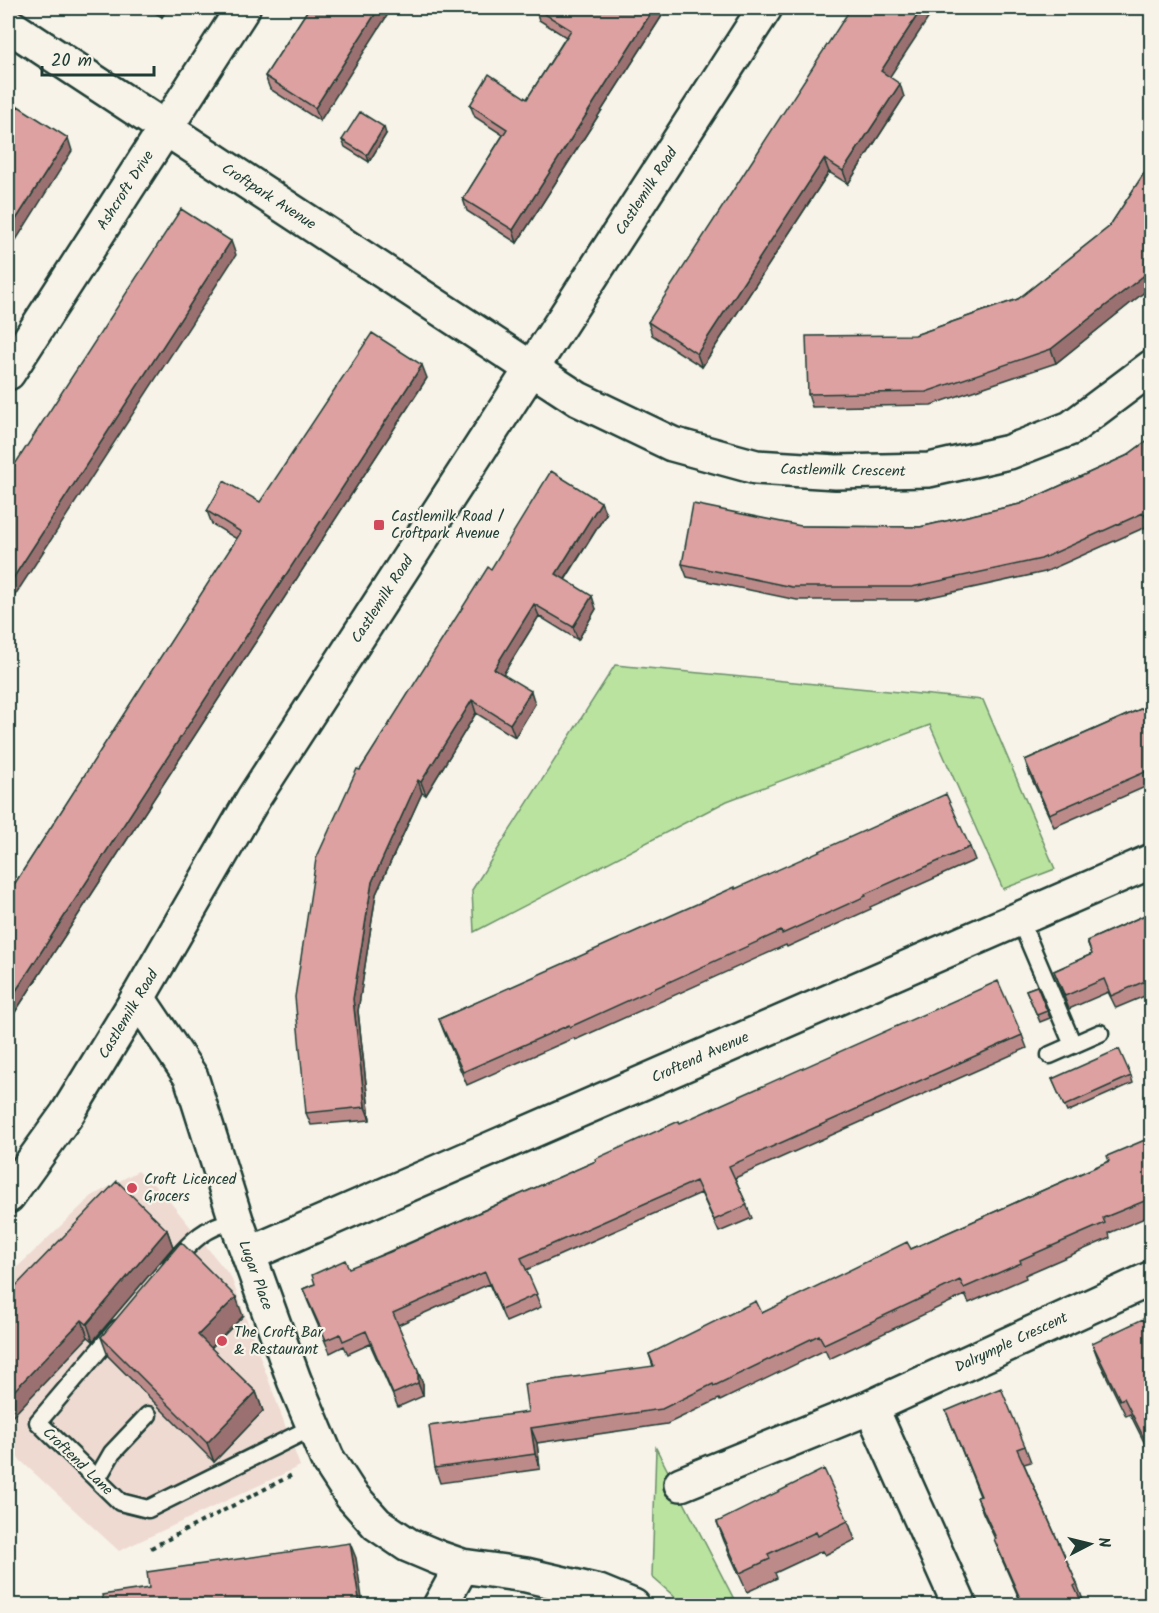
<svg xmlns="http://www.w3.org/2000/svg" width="1159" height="1613" viewBox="0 0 1159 1613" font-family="Kalam,sans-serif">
<rect width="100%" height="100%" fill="#f7f3e8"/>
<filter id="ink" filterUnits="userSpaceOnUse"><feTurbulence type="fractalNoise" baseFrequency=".0167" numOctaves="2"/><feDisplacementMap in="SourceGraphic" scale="12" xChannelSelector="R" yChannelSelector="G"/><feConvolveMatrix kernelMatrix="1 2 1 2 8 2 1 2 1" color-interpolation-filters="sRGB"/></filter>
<g filter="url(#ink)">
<path fill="#efdad2" d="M138,1171L162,1192L231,1277L300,1466L119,1551L8,1449V1276L92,1196Z"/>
<path fill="#b9e39f" stroke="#6c906a" stroke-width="1.5" d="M615,665L983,700L1055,869L1003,889L930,725L727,801L474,932L472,890Z
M656,1448L737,1605H684L652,1577Z"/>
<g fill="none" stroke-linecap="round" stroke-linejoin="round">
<defs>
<path id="lane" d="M1019,918L1073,1045
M1050,1055L1100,1033
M172,1264C192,1240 205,1227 236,1220
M117,1329L38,1422L120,1502L148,1509L313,1427
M97,1479L112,1453L148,1415"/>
<path id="street" d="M8,25L578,399L672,444L756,467L836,472L929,470L1009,452L1071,428L1152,367
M8,373L243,8
M138,998L191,1077L236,1220L294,1380L327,1458L351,1495L377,1524L408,1545L439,1558L462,1566L526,1575L599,1592L633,1606
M249,1254L1152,861
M871,1407L960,1606
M681,1484L871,1407L1152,1278
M440,1606L462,1566"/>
<path id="secondary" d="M8,1196L67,1114L138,998L253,799L765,8"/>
</defs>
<use href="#lane" stroke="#1f3d34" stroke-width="21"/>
<use href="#street" stroke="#1f3d34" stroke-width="38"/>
<use href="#secondary" stroke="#1f3d34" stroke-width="38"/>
<path stroke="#1f3d34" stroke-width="4" stroke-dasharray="4.5 4.5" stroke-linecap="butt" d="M151,1548L294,1474"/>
<use href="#lane" stroke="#f7f3e8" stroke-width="16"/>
<use href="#street" stroke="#f7f3e8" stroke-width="33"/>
<use href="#secondary" stroke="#f7f3e8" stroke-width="33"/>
</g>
<path fill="#bd8a8a" stroke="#1f3d34" stroke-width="1.5" d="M147,8H168L162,17Z
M309,8L320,121L270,89L265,76Z
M535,8H667L517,243L467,211L463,199L503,135L475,117L470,105L527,99L566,37L539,20Z
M890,77L904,97L848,184L829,172L702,367L652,335L648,322Z
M386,134L369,162L345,147L342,140Z
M1152,161V286L1056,363L931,405L812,407L808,394L915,335L1018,299L1109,227Z
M427,378L8,1023V894L237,539L212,524L207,511L260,502Z
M1152,437V531L1148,526L1045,572L917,600H797L687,577L682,564L801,526L920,527L1020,504L1126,456Z
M606,514L565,580L596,609L578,640L539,616L503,674L535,704L515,737L476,713L426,795L422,793L376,894L358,1011L370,1120L311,1125L306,1113L360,770L491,569Z
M1152,704V784L1054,827L1029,773L1025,760Z
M970,847L975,860L870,907L871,909L787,947L786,945L575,1040L574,1038L467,1085L444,1032L439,1019L735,889Z
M1152,912V993L1116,1008L1108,992L1069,1009L1054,971L1092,954L1087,941Z
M1037,986L1050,1018L1040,1022L1026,990Z
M1022,1035L1027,1048L735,1178L752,1218L719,1232L701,1193L526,1270L541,1307L506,1322L489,1284L398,1325L423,1384V1396L398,1407L370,1344L348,1354L344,1346L330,1353L308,1302L303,1289L596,1161L680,1123Z
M1131,1076L1133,1083L1067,1112L1052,1079Z
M1152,1137V1215L1109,1233L1110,1238L1025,1275L1026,1278L969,1303L965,1295L829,1359L825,1350L720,1401L719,1399L667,1424L537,1443L540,1469L440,1483L435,1468L528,1412L653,1366L649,1354L762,1313L911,1249L1109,1161Z
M167,1230L173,1247L93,1341L88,1337L8,1294Z
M243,1316L211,1348L256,1392L263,1411L214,1462L108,1356L101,1337Z
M1152,1337V1458L1130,1414L1126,1416L1098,1359L1092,1343Z
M946,1411L1025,1446L1031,1462L1024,1464L1077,1584L1083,1600L1081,1601L1083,1605H1022L1000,1555L995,1539L983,1513L977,1497L980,1496Z
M848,1521L855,1540L825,1555L822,1551L775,1573L777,1578L747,1592L724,1541L717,1522Z"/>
<path fill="#9a7170" stroke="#1f3d34" stroke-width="1.5" d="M159,8H168L162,17Z
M379,8H392L320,121L315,108Z
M654,8H667L517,243L513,230Z
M922,8H935L885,84L881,71Z
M900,84L904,97L848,184L843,171Z
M384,127L386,134L369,162L367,155Z
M68,138L72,151L8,253V232Z
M824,159L829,172L702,367L697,354Z
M231,241L236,255L8,606V586Z
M1152,269V286L1056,363L1051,349Z
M422,365L427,378L8,1023V1003Z
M601,502L606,514L560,587L556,574Z
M592,596L596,609L578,640L573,627Z
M534,604L539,616L499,681L494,669Z
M531,691L535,704L515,737L510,724Z
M472,700L476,713L426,795L421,782Z
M418,780L422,793L376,894L358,1011L370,1120L365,1107L353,999L372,882Z
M167,1230L173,1247L93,1341L87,1324Z
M236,1297L243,1316L205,1354L198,1335Z
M82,1320L88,1337L8,1421V1397Z
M418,1371L423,1384V1396L418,1383Z
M256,1392L263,1411L214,1462L207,1443Z
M531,1428L537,1443L540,1469L535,1454Z
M350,1543L356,1558L363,1605H360Z"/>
<path fill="#dca1a0" stroke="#1f3d34" stroke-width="1.5" d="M309,8H379L315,108L265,76Z
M535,8H654L513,230L463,199L507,129L470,105L489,74L527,99L571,30Z
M851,8H922L881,71L900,84L843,171L824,159L697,354L648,322Z
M18,106L68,138L8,232V122Z
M360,112L384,127L367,155L342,140Z
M1152,161V269L1051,349L926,392L808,394L806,336L915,335L1018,299L1109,227Z
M181,209L231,241L8,586V475Z
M372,333L422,365L8,1003V894L241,532L207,511L224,481L260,502Z
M1152,437V526L1143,513L1041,559L912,587H792L682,564L693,504L801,526L920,527L1020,504L1126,456Z
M551,471L601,502L556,574L592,596L573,627L534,604L494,669L531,691L510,724L472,700L421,782L418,780L372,882L353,999L365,1107L306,1113L295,997L316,859L357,769L360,770L488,567L491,569Z
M1152,704V769L1049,814L1025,760Z
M946,794L970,847L865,894L866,896L782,934L781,931L570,1027L569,1025L463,1072L439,1019L735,887V889Z
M1152,912V978L1111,996L1104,979L1065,996L1054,971L1092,954L1087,941Z
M998,981L1022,1035L729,1166L747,1205L714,1220L696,1181L521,1258L537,1294L501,1310L485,1272L393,1313L418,1371V1383L393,1394L366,1331L343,1341L340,1334L326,1340L303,1289L315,1284L312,1275L345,1260L349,1268L390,1252L596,1161L595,1159L679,1121L680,1123Z
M1037,986L1047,1011L1037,1015L1026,990Z
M1119,1049L1131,1076L1064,1106L1052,1079Z
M1152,1137V1198L1103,1218L1105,1223L1020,1260L1021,1263L964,1288L960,1280L824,1344L819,1335L714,1386L713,1384L662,1409L531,1428L535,1454L435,1468L429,1426L528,1412L524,1384L654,1366L649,1354L756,1301L762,1313L907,1242L911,1249L1109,1161L1107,1156Z
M117,1181L167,1230L87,1324L82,1320L8,1397V1294Z
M181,1242L236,1297L198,1335L256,1392L207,1443L101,1337Z
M1143,1319L1152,1337V1454L1124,1398L1120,1400L1092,1343Z
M1001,1388L1025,1446L1017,1449L1077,1584L1074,1586L1083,1605H1023L994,1539L996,1538L977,1497L981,1496L946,1411Z
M824,1469L848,1521L818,1536L816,1532L768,1554L770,1559L740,1573L717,1522Z
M350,1543L360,1605H104L102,1595L149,1588L147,1572Z"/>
</g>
<g fill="#d1495b" stroke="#f7f3e8" stroke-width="2">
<rect x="373" y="519" width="12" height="12" rx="3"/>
<circle cx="132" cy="1188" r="6"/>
<circle cx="222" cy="1341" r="6"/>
</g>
<g text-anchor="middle" stroke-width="4.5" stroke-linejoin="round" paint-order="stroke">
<g font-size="15" fill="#1f3d34" stroke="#f7f3e8">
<text transform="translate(125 190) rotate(-57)" y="5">Ashcroft Drive</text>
<text transform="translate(646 191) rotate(-57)" y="5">Castlemilk Road</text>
<text transform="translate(269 196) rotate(33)" y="5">Croftpark Avenue</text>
<text transform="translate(843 470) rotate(1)" y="5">Castlemilk Crescent</text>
<text transform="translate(382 599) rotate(-57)" y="5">Castlemilk Road</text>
<text transform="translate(128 1014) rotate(-59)" y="5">Castlemilk Road</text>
<text transform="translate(700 1057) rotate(-24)" y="5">Croftend Avenue</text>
<text transform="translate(256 1275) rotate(70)" y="5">Lugar Place</text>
<text transform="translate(1011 1342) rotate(-25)" y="5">Dalrymple Crescent</text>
<text transform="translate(78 1461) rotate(44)" y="5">Croftend Lane</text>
</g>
<g font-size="15" fill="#1f3d34" stroke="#f7f3e8" text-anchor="start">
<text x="391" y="521">Castlemilk Road /<tspan x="391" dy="17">Croftpark Avenue</tspan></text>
<text x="144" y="1184">Croft Licenced<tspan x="144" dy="17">Grocers</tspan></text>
<text x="234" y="1337">The Croft Bar<tspan x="234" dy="17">&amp; Restaurant</tspan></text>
</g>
</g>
<rect width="1159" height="1613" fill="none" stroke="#f7f3e8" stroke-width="30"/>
<rect x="15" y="15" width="1129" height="1583" fill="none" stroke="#1f3d34" stroke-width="2" filter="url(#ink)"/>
<g transform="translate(1090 1544) rotate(83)" stroke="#f7f3e8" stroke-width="4.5" paint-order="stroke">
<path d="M0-4.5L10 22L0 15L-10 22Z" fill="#1f3d34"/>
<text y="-9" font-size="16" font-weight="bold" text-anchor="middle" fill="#1f3d34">N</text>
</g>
<path d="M42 66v9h112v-9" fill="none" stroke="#1f3d34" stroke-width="3"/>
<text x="51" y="66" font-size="18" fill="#1f3d34" stroke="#f7f3e8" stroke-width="4.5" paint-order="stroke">20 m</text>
</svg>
